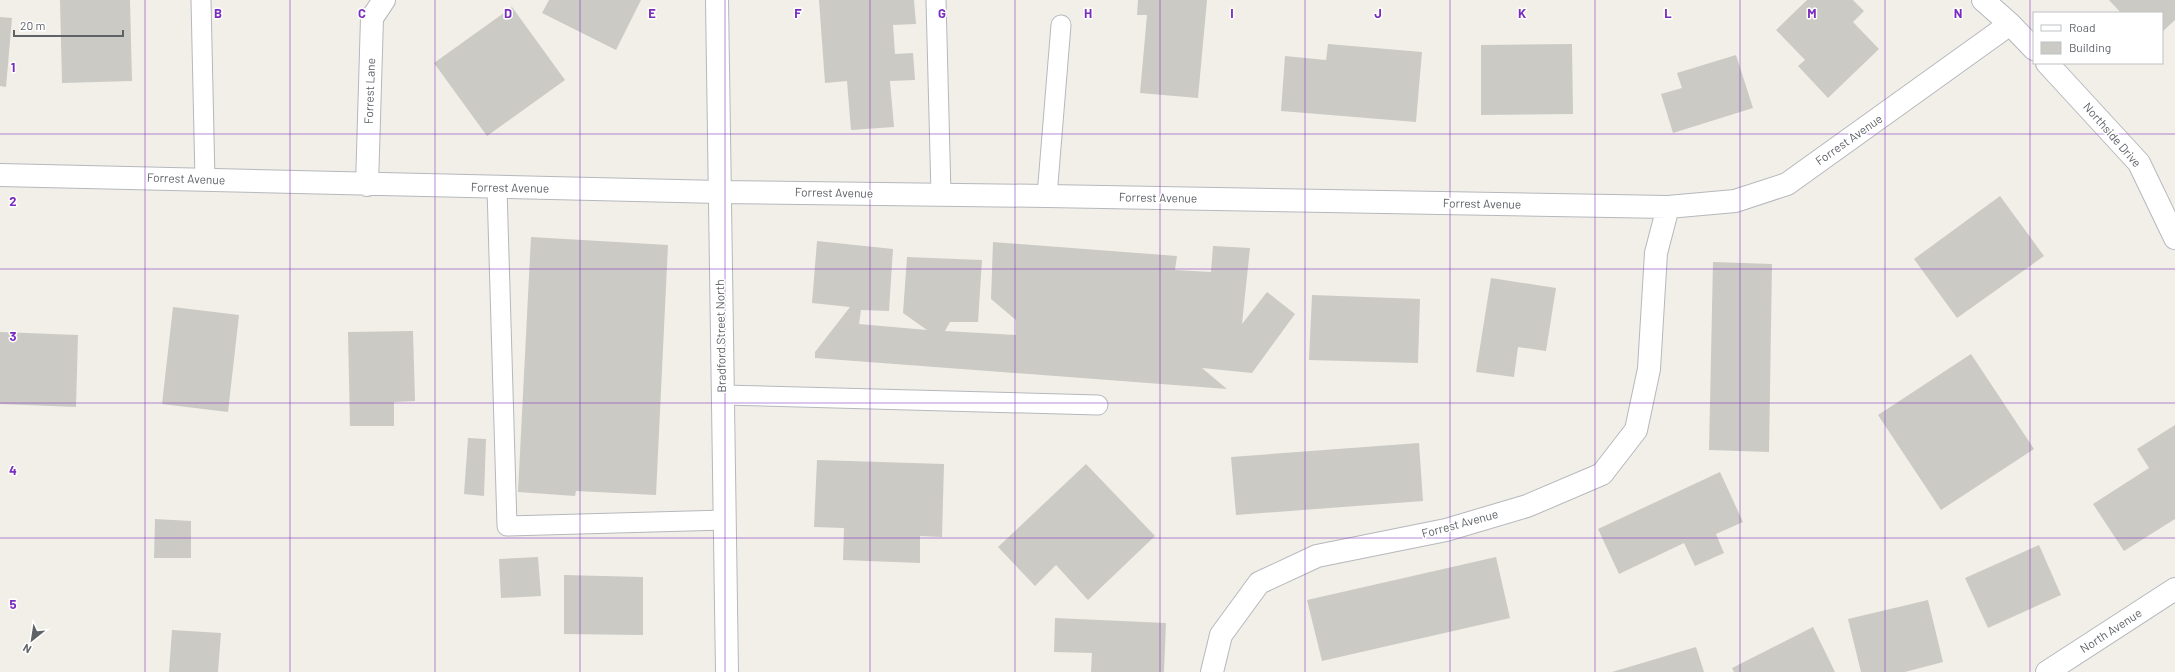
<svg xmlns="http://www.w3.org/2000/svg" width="2175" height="672" viewBox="0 0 2175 672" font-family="Barlow,sans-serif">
<rect width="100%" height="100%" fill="#f1efe8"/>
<path fill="#cccac5" d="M60,0H130L132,81L62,83Z
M549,0H641L616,50L542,13Z
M819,0H914L916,24L893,25L895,54L913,53L915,80L890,81L894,127L851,130L847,81L825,83Z
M1138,0H1207L1198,98L1140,93L1147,15H1137Z
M1807,0H1853L1864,11L1853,22L1879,49L1828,98L1798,66L1805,60L1776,30Z
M2109,0H2175V20L2162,32V13H2121Z
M512,7L565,80L487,136L434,63Z
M0,17L12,18L6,87L0,86Z
M1328,44L1422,52L1416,122L1281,111L1285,56L1326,60Z
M1572,44L1573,114L1481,115V45Z
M1736,55L1753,108L1673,133L1661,94L1682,88L1677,73Z
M2000,196L2044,256L1957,318L1914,259Z
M531,237L668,245L656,495L576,491L575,496L518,492Z
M817,241L893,249L889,311L861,310L859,324L927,330L903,313L907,257L982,260L978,322H950L945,331L1016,335V320L991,299L993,242L1177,256L1175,270L1211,272L1213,246L1250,248L1242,324L1267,292L1295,314L1252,373L1202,368L1227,389L815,358V352L850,307L812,303Z
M1713,262L1772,264L1769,452L1709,450Z
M1491,278L1556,288L1546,351L1518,347L1514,377L1476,372Z
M1312,295L1420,299L1418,363L1309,360Z
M173,307L239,315L228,412L162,404Z
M413,331L415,401L394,402V426H350L348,332Z
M0,332L78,335L76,407L0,404Z
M1971,354L2034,449L1941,510L1878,415Z
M2175,425V519L2124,551L2093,504L2149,468L2137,449Z
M468,438L486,439L484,496L464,494Z
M1419,443L1423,501L1236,515L1231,457Z
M817,460L944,464L942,537L920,536V563L843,560L844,528L814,527Z
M1086,464L1155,536L1088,600L1056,565L1035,586L998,547Z
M1720,472L1743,522L1716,534L1724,553L1695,566L1684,543L1619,574L1598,529Z
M155,519L191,521V558H154Z
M2039,545L2061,595L1988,628L1965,578Z
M538,557L541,596L501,598L499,559Z
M1496,557L1510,618L1322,661L1307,600Z
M564,575L643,577V635L564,634Z
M1928,600L1943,662L1905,672H1861L1848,619Z
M1055,618L1166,623L1164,672H1091L1092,653L1054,652Z
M1813,627L1835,672H1734L1732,668Z
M172,630L221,633L218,672H169Z
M1696,647L1704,672H1612Z"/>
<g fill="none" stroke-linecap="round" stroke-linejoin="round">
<defs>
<path id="lane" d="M201,0L205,180
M936,0L941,194
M497,188L507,526L725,520
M1047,196L1061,25
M722,395L1098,405"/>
<path id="street" d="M717,0L727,672
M1983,0L2010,24L2034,49
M2047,63L2139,163L2175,238
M0,175L720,192L1047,196L1668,207L1735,201L1787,184L2010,24
M367,185L372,18L384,0
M1212,672L1221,635L1259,583L1317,556L1446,530L1527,506L1602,474L1636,430L1649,369L1656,253L1668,207
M2047,672L2175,589"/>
</defs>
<use href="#lane" stroke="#b5b8bc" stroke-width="21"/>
<use href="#street" stroke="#b5b8bc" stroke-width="24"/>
<use href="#lane" stroke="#fff" stroke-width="19"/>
<use href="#street" stroke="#fff" stroke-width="22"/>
</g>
<path fill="none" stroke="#7b2cbf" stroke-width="1" stroke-opacity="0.55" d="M145,0V672M290,0V672M435,0V672M580,0V672M725,0V672M870,0V672M1015,0V672M1160,0V672M1305,0V672M1450,0V672M1595,0V672M1740,0V672M1885,0V672M2030,0V672M0,134H2175M0,269H2175M0,403H2175M0,538H2175"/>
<g text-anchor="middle" stroke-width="3" stroke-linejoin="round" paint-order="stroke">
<g font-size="12" fill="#5f6368" stroke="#fff">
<text transform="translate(370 91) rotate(-88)" y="4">Forrest Lane</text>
<text transform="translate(2112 135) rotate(49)" y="4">Northside Drive</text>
<text transform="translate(1849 140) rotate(-35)" y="4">Forrest Avenue</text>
<text transform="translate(186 179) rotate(2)" y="4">Forrest Avenue</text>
<text transform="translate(510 188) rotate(1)" y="4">Forrest Avenue</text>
<text transform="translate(834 193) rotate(1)" y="4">Forrest Avenue</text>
<text transform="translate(1158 198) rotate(1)" y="4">Forrest Avenue</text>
<text transform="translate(1482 204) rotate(1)" y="4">Forrest Avenue</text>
<text transform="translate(721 336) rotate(-91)" y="4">Bradford Street North</text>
<text transform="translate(1460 524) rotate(-15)" y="4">Forrest Avenue</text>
<text transform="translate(2111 631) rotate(-33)" y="4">North Avenue</text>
</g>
</g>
<g font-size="13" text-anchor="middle" font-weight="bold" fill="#7b2cbf" stroke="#fff" stroke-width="3" stroke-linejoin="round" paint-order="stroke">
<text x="218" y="18">B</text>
<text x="362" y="18">C</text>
<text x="508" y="18">D</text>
<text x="652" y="18">E</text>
<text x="798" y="18">F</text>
<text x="942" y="18">G</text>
<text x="1088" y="18">H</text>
<text x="1232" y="18">I</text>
<text x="1378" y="18">J</text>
<text x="1522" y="18">K</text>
<text x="1668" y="18">L</text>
<text x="1812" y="18">M</text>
<text x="1958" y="18">N</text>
<text x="13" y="72">1</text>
<text x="13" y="206">2</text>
<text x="13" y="341">3</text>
<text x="13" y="475">4</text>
<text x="13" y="609">5</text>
</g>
<rect x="2033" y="12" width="130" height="52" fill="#ffffff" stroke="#bfc1c3"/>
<rect x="2041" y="25" width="20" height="6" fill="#ffffff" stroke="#bfc1c3"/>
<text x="2069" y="32" font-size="12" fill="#5f6368">Road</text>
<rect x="2041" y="42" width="20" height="12" fill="#cccac5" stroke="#bfc1c3"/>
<text x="2069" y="52" font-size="12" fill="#5f6368">Building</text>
<g transform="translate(32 640) rotate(210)" stroke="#ffffff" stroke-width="3" paint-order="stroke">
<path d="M0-3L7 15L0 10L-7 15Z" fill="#5f6368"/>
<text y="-6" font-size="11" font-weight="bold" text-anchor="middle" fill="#5f6368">N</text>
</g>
<path d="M14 30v6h109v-6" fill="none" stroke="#5f6368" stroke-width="2"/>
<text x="20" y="30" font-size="12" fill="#5f6368" stroke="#ffffff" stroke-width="3" paint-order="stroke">20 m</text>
</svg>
